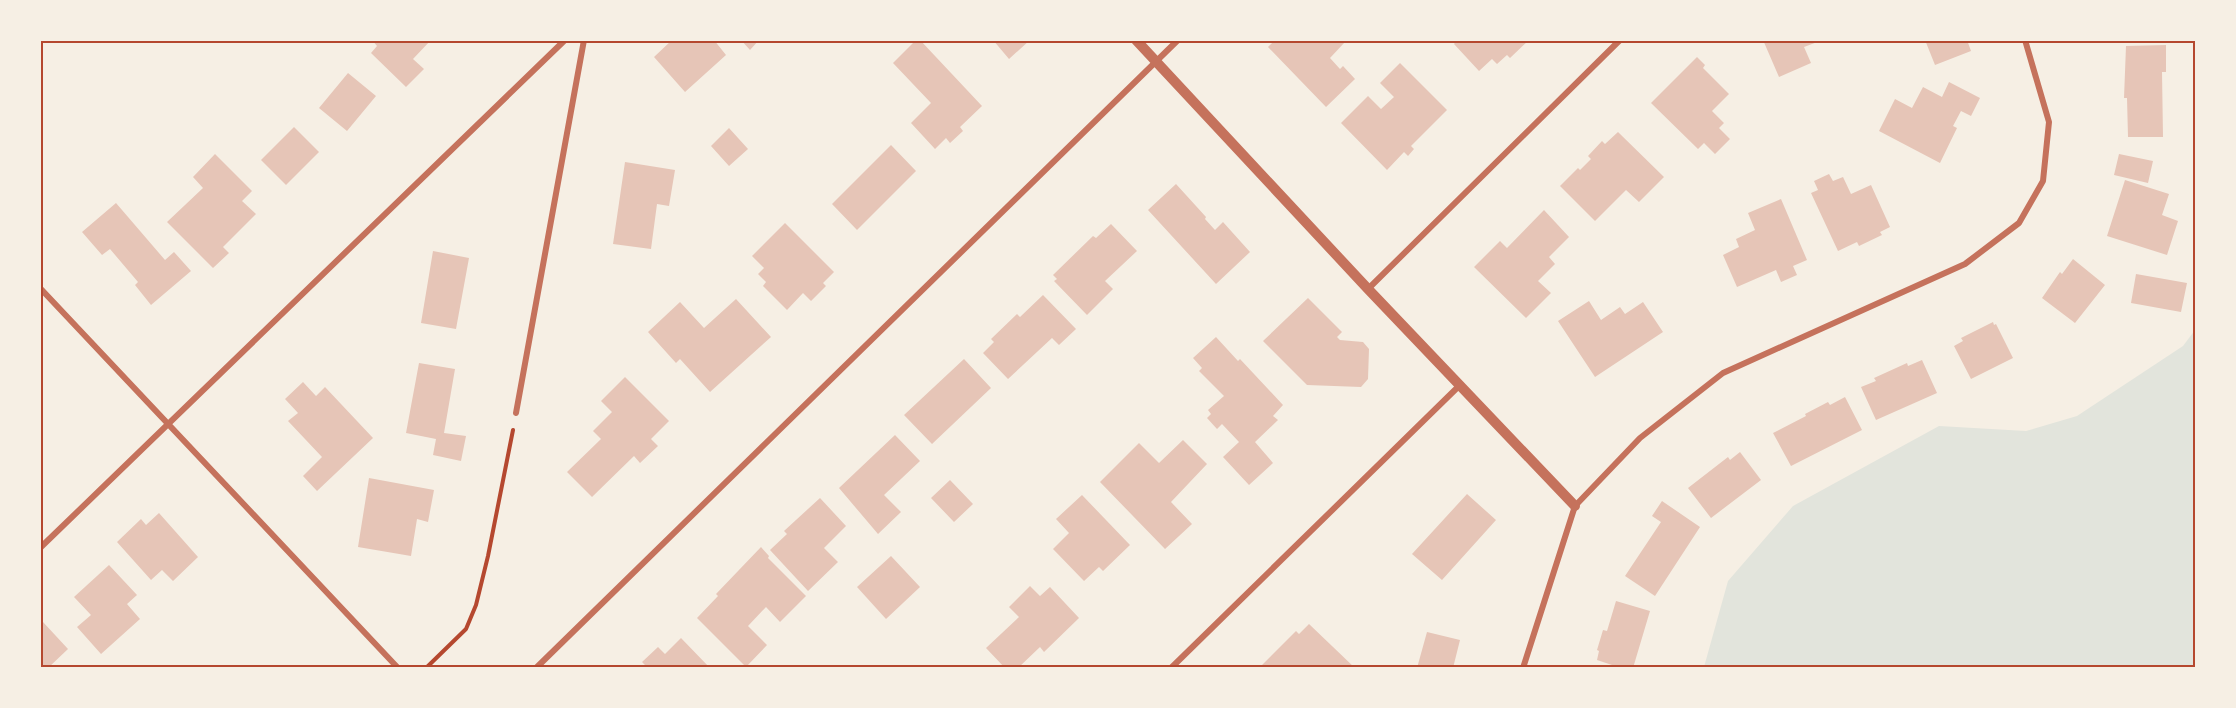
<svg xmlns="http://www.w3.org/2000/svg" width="2236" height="708" viewBox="0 0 2236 708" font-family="Raleway,sans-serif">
<rect width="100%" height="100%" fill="#f6efe4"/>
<path fill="#e2e4dc" d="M2195,330V667H1704L1728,581L1793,506L1939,426L2026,431L2077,416L2183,346Z"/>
<path fill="#e6c5b7" d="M372,40H431L413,59L424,69L406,87L371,53L377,46Z
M672,40H714L726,55L685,92L654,57Z
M741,40H759L750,50Z
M916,40H920L982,106L960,127L963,131L950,143L946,138L935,149L911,123L931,103L893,63Z
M993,40H1030L1009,59Z
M1275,40H1344L1345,42L1330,58L1340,69L1343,66L1355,79L1326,107L1268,47Z
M1457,40H1529L1510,58L1507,55L1497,64L1492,59L1479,71L1454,44Z
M1763,40H1820V41L1804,47L1811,63L1779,77Z
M1925,40H1967L1971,51L1935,65Z
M2166,45V72H2162L2163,137H2128L2127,98H2124L2126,46Z
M1697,57L1705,65L1703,68L1729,94L1712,111L1724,123L1719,128L1730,139L1715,154L1704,143L1698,149L1651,103Z
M1400,63L1447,110L1411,146L1414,149L1408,156L1404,152L1387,170L1341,123L1368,96L1381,109L1394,97L1380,83Z
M348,73L376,96L347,131L319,108Z
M1949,82L1980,98L1971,116L1961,111L1953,126L1957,128L1940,163L1879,131L1895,99L1912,108L1923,87L1942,97Z
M294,127L319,152L286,185L261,160Z
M729,128L748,149L729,166L711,146Z
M1618,132L1664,177L1639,202L1626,190L1595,221L1560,186L1578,168L1580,170L1591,159L1588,156L1602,141L1605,144Z
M891,145L916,171L857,230L832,204Z
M215,154L252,191L242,201L256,214L223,247L229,253L213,268L167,222L203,188L193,177Z
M2119,154L2153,161L2148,183L2114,175Z
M625,162L675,170L669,206L657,204L651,249L613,244Z
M1829,174L1833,181L1843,177L1851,194L1871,185L1890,227L1880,232L1882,235L1859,246L1857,242L1838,251L1811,193L1818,190L1814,181Z
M2125,180L2169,194L2162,215L2178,221L2167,255L2107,236Z
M1176,184L1206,217L1205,219L1215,230L1223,222L1250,252L1216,284L1148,210Z
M1781,199L1807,260L1793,266L1797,275L1781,282L1776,270L1737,287L1723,255L1739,247L1736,239L1755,230L1748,213Z
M116,203L165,260L174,252L191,271L151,305L135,285L138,282L110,249L102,255L82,232Z
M1544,210L1569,237L1549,257L1555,264L1538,281L1551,293L1526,318L1474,267L1500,241L1507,248Z
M785,223L834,272L823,283L826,286L811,301L803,293L787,310L763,286L766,282L758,274L764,268L752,256Z
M1111,224L1137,251L1105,281L1113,289L1087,315L1054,281L1057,279L1053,275L1093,236L1096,238Z
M433,251L469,258L456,329L421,323Z
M2073,259L2105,285L2075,323L2042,298L2060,272L2062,274Z
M2136,274L2187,283L2181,312L2131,303Z
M1043,295L1076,329L1059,345L1052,338L1008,379L983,353L994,342L991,339L1017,314L1020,317Z
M1308,298L1342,332L1337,337L1340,340L1363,342L1369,349L1368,379L1361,387L1307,385L1263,341Z
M736,299L771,337L710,392L680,359L676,363L648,332L680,302L704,328Z
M1589,301L1601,320L1620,307L1625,314L1643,302L1663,332L1595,377L1558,321Z
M1993,322L1994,325L1996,324L2013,358L1971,379L1954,346L1963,341L1961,338Z
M1216,337L1238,361L1240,359L1283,405L1273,416L1278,420L1255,442L1273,463L1249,485L1223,457L1239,442L1222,424L1217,429L1207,418L1211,414L1208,410L1224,396L1199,371L1202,368L1193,358Z
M964,359L991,388L932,444L904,415Z
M1922,360L1937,393L1876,420L1861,387L1876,381L1874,378L1907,363L1908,366Z
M419,363L455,369L444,433L466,436L461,461L433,455L436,439L406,433Z
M625,377L669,421L651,439L658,446L640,463L634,456L592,497L567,472L601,439L593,431L612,412L601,401Z
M303,382L316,396L325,387L373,438L317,491L303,476L322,457L288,421L298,413L285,399Z
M1845,397L1862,430L1791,466L1773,433L1806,416L1805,414L1828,402L1830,405Z
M895,435L920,461L884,495L901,512L878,534L839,488Z
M1183,440L1207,464L1171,502L1192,524L1165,549L1100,482L1139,443L1159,463Z
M1740,452L1761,480L1711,518L1688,488L1728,457L1730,460Z
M369,478L434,490L428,522L417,519L411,556L358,547Z
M950,480L973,504L954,522L931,498Z
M1467,494L1496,520L1442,580L1412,554Z
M1082,495L1130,545L1103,571L1099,567L1084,581L1053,549L1069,533L1056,519Z
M820,498L846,526L824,548L838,562L808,591L770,550L787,534L784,531Z
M1662,501L1700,527L1655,596L1625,576L1661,522L1652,516Z
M159,513L198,557L173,581L162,570L151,580L117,542L141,519L146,525Z
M761,547L769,556L768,558L806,596L780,622L766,607L748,626L767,645L746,667L697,618L718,596L716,594Z
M891,556L920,587L886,619L857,587Z
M109,565L137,595L127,604L140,619L101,654L77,627L91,615L74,597Z
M1030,586L1040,596L1050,587L1079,618L1044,652L1040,647L1018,668H1005L986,648L1019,617L1009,607Z
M1616,601L1650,611L1633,668H1621L1597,660L1599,651L1597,650L1603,630L1607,631Z
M43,622L68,649L48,668H40V625Z
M1309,624L1355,668H1259L1296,631L1299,634Z
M1427,632L1460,640L1453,668H1417Z
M681,638L710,668H642L645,665L642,662L658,647L665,654Z"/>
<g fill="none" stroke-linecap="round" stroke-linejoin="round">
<path stroke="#b5482f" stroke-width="4" d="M426,668L466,629L476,605L488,556L513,430"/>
<path stroke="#c5725c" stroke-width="6" d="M40,288L398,668
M1368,289L1620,40
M516,413L584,40
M40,548L565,40
M536,668L1178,40
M1171,668L1460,385
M1523,668L1575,506L1640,438L1723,373L1965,264L2019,223L2043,181L2049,122L2025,40"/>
<path stroke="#c5725c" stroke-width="10" d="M1136,40L1368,289L1575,506"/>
</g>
<rect width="2236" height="708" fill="none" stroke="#f6efe4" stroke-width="84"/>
<rect x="42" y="42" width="2152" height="624" fill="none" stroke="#b5482f" stroke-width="2"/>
</svg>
